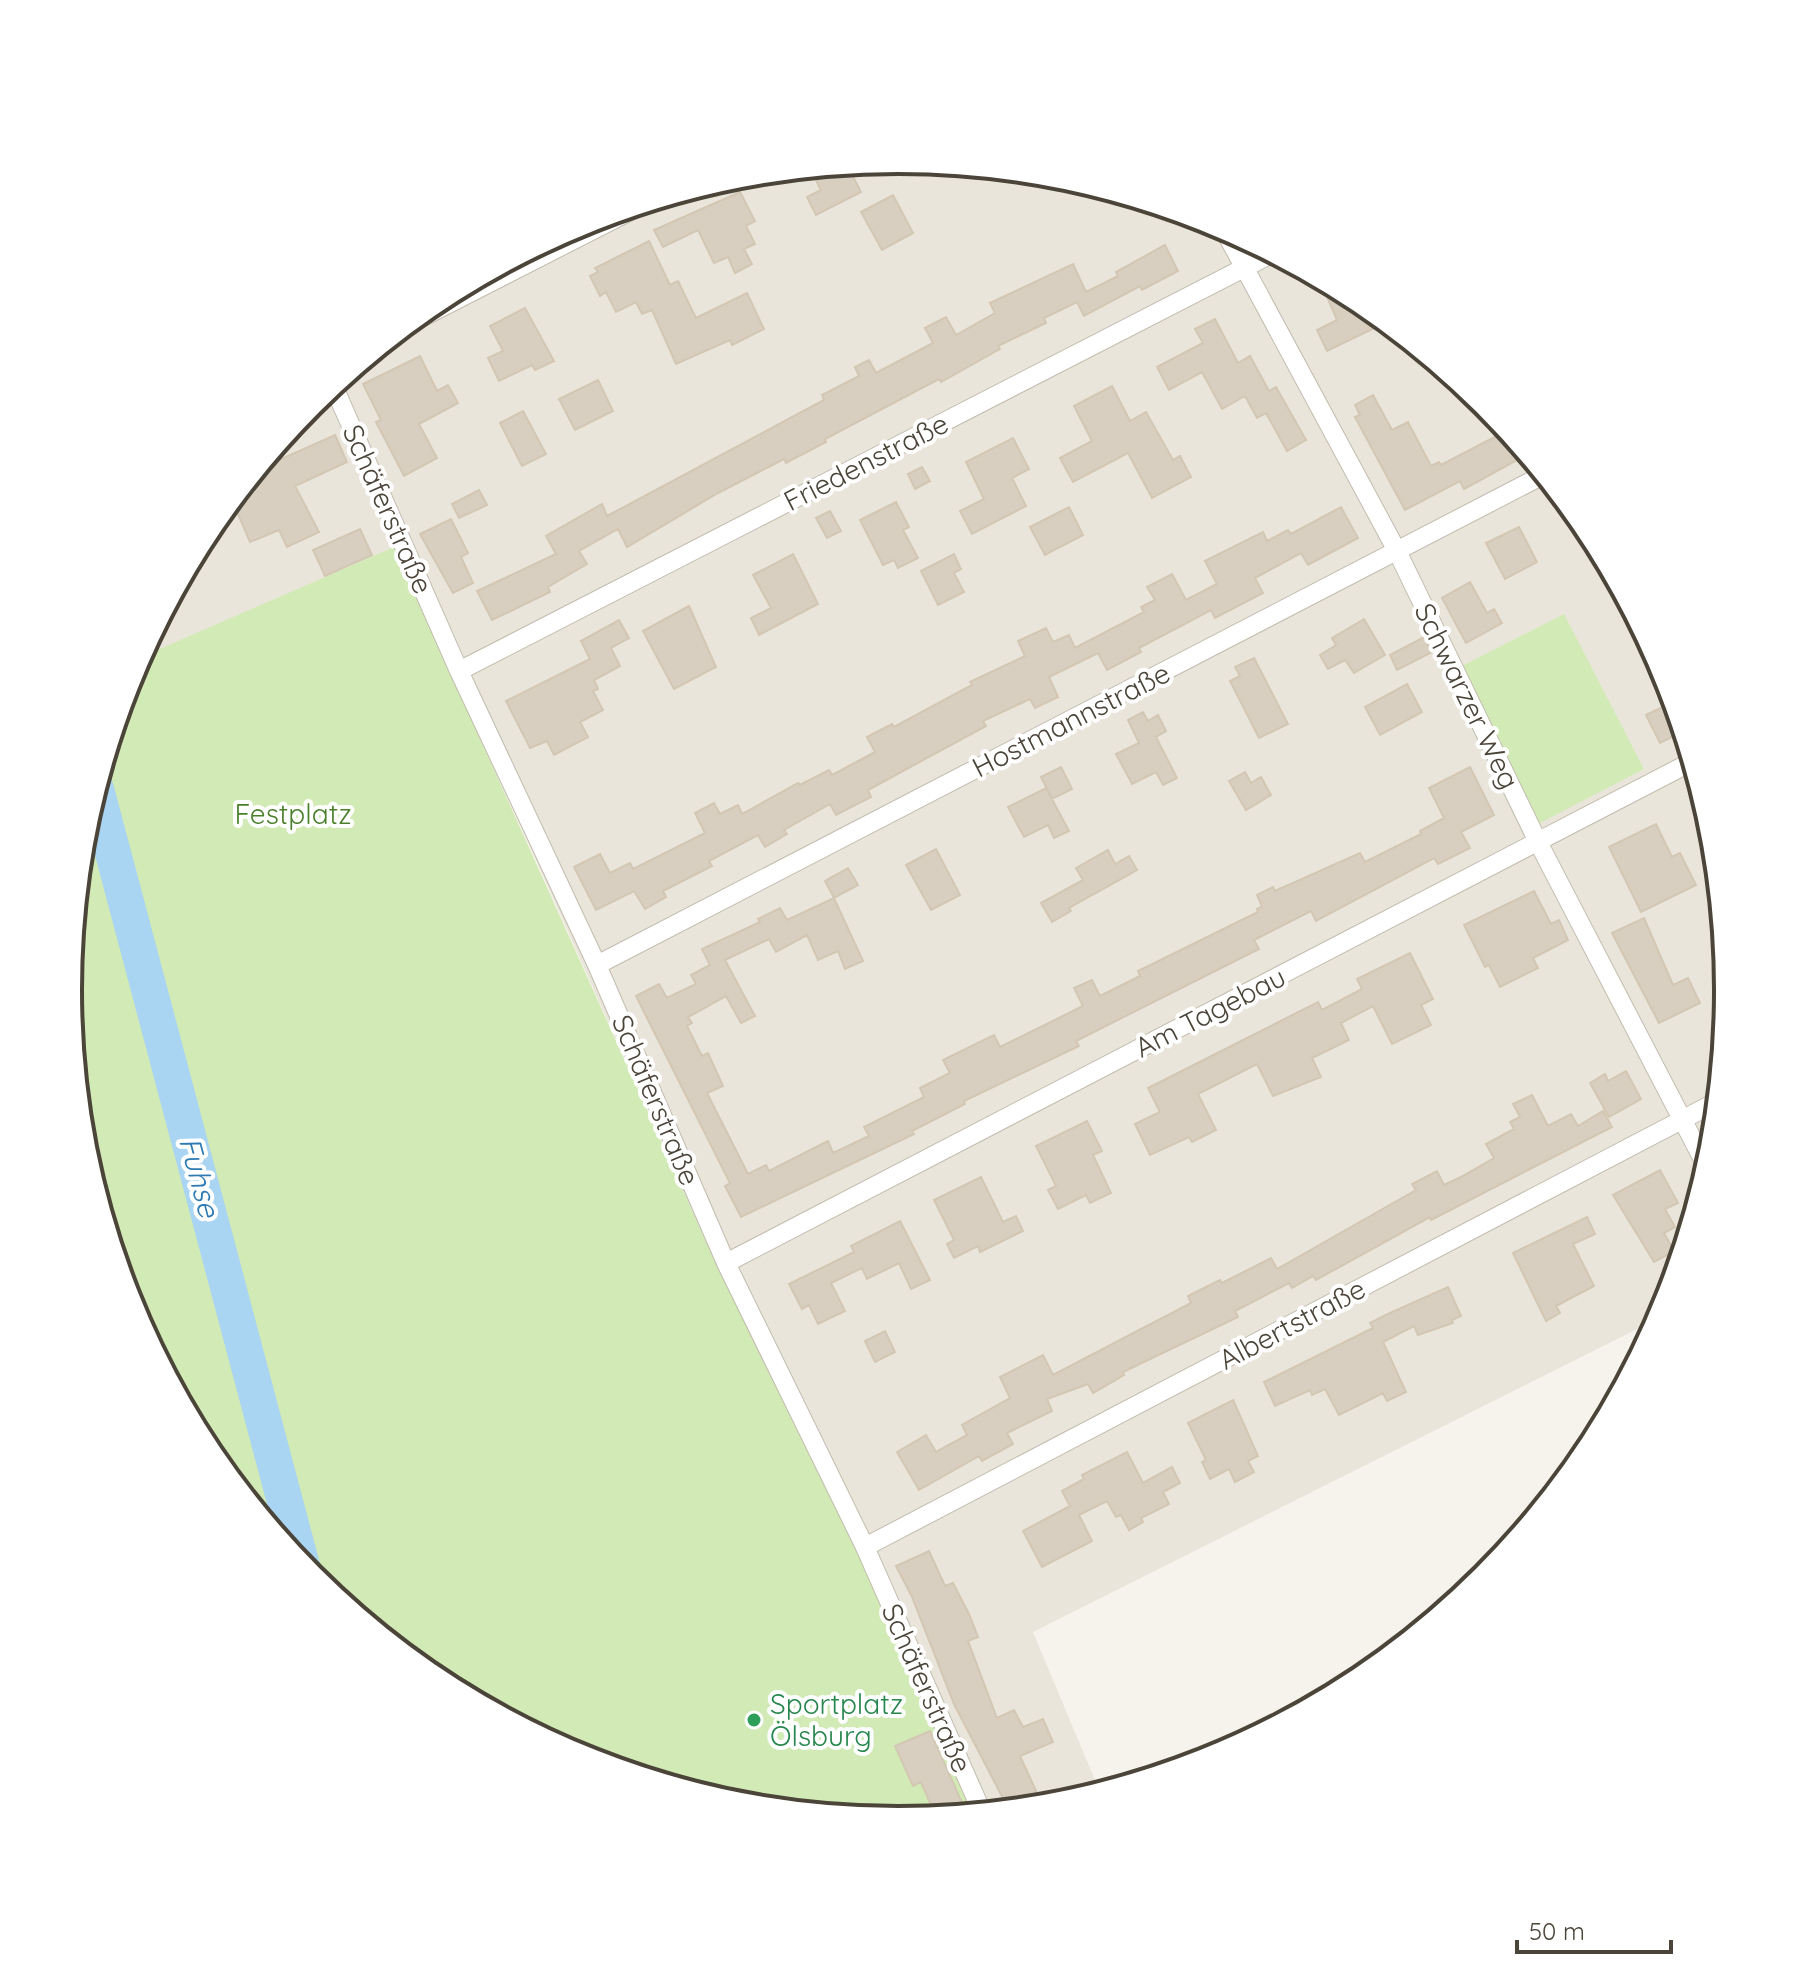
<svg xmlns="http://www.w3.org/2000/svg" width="1797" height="1980" viewBox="0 0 1797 1980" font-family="Quicksand,sans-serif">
<rect width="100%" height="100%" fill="#f6f3ec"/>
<path fill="#eae5da" d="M899,160L1061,176L1217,223L1360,300L1486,403L1589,529L1666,673L1713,828L1729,990L1713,1152L1661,1317L1033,1632L1100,1792L1060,1805L976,1813L860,1549L718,1268L424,609L131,673L208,528L312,402L437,299L581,223L737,175Z"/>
<path fill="#d2eab5" d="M394,547L718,1268L860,1549L976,1813L898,1820L736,1804L580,1757L437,1680L311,1577L208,1451L131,1307L84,1152L68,990L84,828L131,672L139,658Z
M1564,614L1644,769L1538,824L1458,668Z"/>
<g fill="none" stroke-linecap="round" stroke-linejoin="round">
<path stroke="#a9d4f2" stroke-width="36" d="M96,789L302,1566"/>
</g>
<path fill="#d8cfc1" stroke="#d3c7b4" stroke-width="2" d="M847,165L861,192L816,215L807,197L821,190L810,168Z
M740,192L755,221L746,226L755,244L744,249L752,264L735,273L728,257L714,263L698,230L663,247L654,230Z
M893,195L913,233L882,250L861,212Z
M649,241L670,285L678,281L696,318L747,293L764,329L732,345L730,340L676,364L652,310L642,314L636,302L616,312L606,292L600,296L590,276L598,272L595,268Z
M1165,245L1178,271L1142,290L1140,286L1084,316L1077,302L1044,318L1046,323L998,346L1000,349L941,382L939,379L825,439L826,442L786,463L784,459L718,493L627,547L618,529L579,551L587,564L548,587L550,592L492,620L477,591L556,554L546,536L602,504L607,516L824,400L822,395L859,376L855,367L869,360L876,373L933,343L925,328L946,317L956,335L995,313L990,303L1073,264L1086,292L1118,276L1116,272Z
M1319,278L1360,300L1387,322L1327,351L1317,330L1337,320Z
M525,308L554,361L535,370L532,365L499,381L488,358L503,351L490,326Z
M1215,319L1238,363L1250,356L1269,391L1276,387L1306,440L1287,451L1266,413L1257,418L1245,396L1222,409L1202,372L1169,390L1157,367L1203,343L1195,329Z
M420,356L437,391L448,385L458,403L419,424L437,458L404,476L376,422L381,420L363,384Z
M598,380L613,411L575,430L559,399Z
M1112,386L1130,421L1146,412L1173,460L1180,456L1191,477L1152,498L1128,453L1073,482L1060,458L1092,441L1074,406Z
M1373,395L1392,430L1408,422L1431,466L1439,462L1441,465L1508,430L1528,454L1464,489L1460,481L1405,510L1355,417L1360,415L1355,405Z
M523,411L546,454L522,466L500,423Z
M335,435L347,462L295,486L319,532L287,547L279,530L250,542L232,500L265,459L268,465Z
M1013,438L1029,469L1012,478L1026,506L972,534L960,511L984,499L966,462Z
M922,467L930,481L915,489L908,474Z
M479,490L487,505L459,518L452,504Z
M896,502L909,527L903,530L918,558L898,568L894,560L883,565L860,520Z
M1069,507L1083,535L1045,555L1030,527Z
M1341,507L1358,538L1308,565L1301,553L1255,578L1263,593L1215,618L1211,610L1139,648L1141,652L1107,670L1098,653L1049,677L1058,697L1035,708L1030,699L983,721L986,726L868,790L871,797L836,815L830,804L784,830L787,834L765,847L758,835L709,861L712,866L663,891L666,897L645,909L634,891L596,910L574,867L600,854L610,873L630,863L633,869L705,833L695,813L714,803L720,814L738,805L742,814L798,783L800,785L829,770L832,775L875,752L867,737L892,724L894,727L972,685L970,682L1025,656L1018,641L1046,628L1053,642L1069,635L1075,648L1144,612L1141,607L1155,600L1147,587L1172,574L1186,600L1217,584L1205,561L1263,532L1267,541L1288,530L1291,534Z
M830,511L841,531L827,538L816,518Z
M451,519L468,553L461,557L473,583L453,593L420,534Z
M1519,527L1537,562L1505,579L1486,543Z
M360,529L372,555L325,576L313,550Z
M793,554L818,604L759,635L751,618L771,608L753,575Z
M954,554L961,569L954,573L964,592L938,605L921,571Z
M1470,582L1487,613L1494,609L1502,623L1466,643L1442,598Z
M689,606L716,667L674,689L643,631Z
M1364,619L1385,655L1354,673L1345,660L1328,669L1320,655L1336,645L1332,638Z
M619,620L629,638L611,648L620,666L594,680L598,689L593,691L603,710L580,722L588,737L554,755L547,741L530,748L506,701L590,659L581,641Z
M1424,637L1432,652L1397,670L1390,655Z
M1254,658L1288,724L1259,738L1230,681L1240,676L1235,667Z
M1407,684L1422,712L1380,735L1365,707Z
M1675,701L1684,731L1660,743L1646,715Z
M1143,712L1148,721L1158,715L1166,731L1156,737L1177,778L1163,785L1156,772L1132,784L1116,754L1139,743L1128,720Z
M1061,767L1072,789L1052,799L1041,777Z
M1470,767L1494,815L1461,832L1470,848L1438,864L1434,858L1316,921L1311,911L1254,940L1259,949L1076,1041L1079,1046L964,1101L965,1104L912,1131L914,1134L741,1217L725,1186L730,1183L636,996L659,984L667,998L696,984L691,975L710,965L702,949L760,922L758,919L780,908L787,920L834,898L863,961L845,969L838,951L818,960L807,935L776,952L769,939L725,960L755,1016L741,1023L726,996L688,1017L692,1023L687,1026L702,1056L708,1053L723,1086L707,1093L748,1174L766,1165L769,1171L828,1141L833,1153L869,1136L864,1127L924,1097L920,1088L950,1073L943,1060L994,1035L1000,1047L1083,1006L1074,988L1092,980L1100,996L1140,976L1138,971L1258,912L1257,909L1262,906L1257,895L1273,887L1275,891L1360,853L1365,862L1421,834L1420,831L1444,818L1429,788Z
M1245,772L1251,783L1261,777L1271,795L1246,810L1229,781Z
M1046,788L1069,831L1054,838L1048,825L1024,837L1008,807Z
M1656,824L1672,857L1680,853L1696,885L1641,912L1609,847Z
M936,849L960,895L931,910L906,865Z
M1108,850L1115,864L1129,856L1137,870L1069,908L1071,911L1052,922L1041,903L1083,880L1076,868Z
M848,868L858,885L834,898L825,881Z
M1534,891L1551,924L1559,920L1568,940L1533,958L1538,968L1500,987L1489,965L1485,967L1464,925Z
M1644,918L1673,985L1688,978L1700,1003L1659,1023L1612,933Z
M1410,953L1433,999L1421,1005L1431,1025L1392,1044L1373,1006L1341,1023L1349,1040L1312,1058L1321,1077L1273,1096L1257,1064L1198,1094L1216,1130L1192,1142L1189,1137L1150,1155L1135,1124L1160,1112L1148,1088L1318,1002L1322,1010L1362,989L1357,979Z
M1626,1071L1641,1099L1609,1117L1590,1083L1605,1074L1608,1081Z
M1532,1095L1548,1126L1571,1114L1578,1126L1603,1111L1612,1127L1431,1220L1430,1217L1316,1280L1313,1276L1292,1288L1289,1283L1235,1311L1238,1317L1123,1372L1124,1375L1093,1393L1088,1384L1047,1399L1052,1411L1007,1433L1013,1444L982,1461L979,1456L919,1490L897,1452L926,1435L936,1452L967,1435L962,1425L1010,1398L1000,1377L1043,1355L1053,1375L1191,1303L1188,1296L1220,1280L1222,1283L1271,1258L1277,1269L1416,1190L1412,1184L1437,1171L1444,1185L1459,1178L1494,1158L1486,1144L1514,1129L1510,1122L1520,1117L1513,1104Z
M1087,1121L1102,1151L1093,1155L1111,1193L1090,1203L1086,1195L1058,1209L1048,1190L1056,1186L1036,1146Z
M1660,1170L1678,1203L1665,1209L1675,1227L1664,1233L1674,1251L1654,1262L1613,1195Z
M981,1177L1003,1222L1016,1216L1023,1231L980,1252L978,1246L954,1258L947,1244L954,1240L934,1200Z
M1587,1217L1595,1234L1573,1244L1594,1286L1556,1306L1560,1313L1546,1321L1513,1253Z
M900,1221L930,1280L911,1289L899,1263L867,1279L862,1268L831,1283L845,1311L818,1324L809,1305L802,1309L789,1284L854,1252L851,1246Z
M1448,1287L1461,1316L1452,1320L1453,1323L1418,1335L1414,1326L1383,1342L1406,1392L1387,1401L1383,1393L1339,1415L1325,1389L1312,1395L1310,1390L1275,1406L1264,1382L1373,1328L1370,1323L1390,1313Z
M885,1331L895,1352L875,1362L865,1341Z
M1233,1400L1258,1456L1248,1461L1254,1472L1235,1482L1229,1469L1210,1479L1202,1462L1206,1460L1188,1423Z
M1127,1452L1143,1483L1172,1467L1180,1483L1163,1492L1169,1504L1141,1518L1143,1522L1129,1530L1121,1515L1116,1517L1107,1501L1079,1515L1092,1541L1042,1567L1023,1531L1070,1506L1062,1491L1084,1479L1082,1475Z
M929,1551L945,1586L953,1583L969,1614L978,1637L968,1641L997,1718L1014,1710L1023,1727L1043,1719L1053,1742L1020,1756L1043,1806L1009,1810L954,1704L912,1597L896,1566Z
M930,1731L967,1814L936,1817L921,1782L913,1786L895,1746Z"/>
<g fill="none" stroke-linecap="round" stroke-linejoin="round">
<defs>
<path id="street" d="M1222,226L1397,551L1538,842L1708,1169
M407,325L646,203
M333,385L459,671L597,965L726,1263L865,1547L982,1812
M459,671L1273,253
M597,965L1545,474
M726,1263L1693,761
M865,1547L1718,1101"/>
</defs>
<use href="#street" stroke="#c2bbae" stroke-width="20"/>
<use href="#street" stroke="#fff" stroke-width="18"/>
</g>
<circle fill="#2e9e5b" stroke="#fff" stroke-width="3" cx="754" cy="1720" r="8"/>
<g text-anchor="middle" stroke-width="8" stroke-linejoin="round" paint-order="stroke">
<g font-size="28" fill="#4b4439" stroke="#fff">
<text transform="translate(866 462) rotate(-27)" y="10">Friedenstraße</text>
<text transform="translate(388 509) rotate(66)" y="10">Schäferstraße</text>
<text transform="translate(1467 696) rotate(64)" y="10">Schwarzer Weg</text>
<text transform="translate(1071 720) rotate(-27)" y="10">Hostmannstraße</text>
<text transform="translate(1210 1012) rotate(-27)" y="10">Am Tagebau</text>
<text transform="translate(656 1100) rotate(67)" y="10">Schäferstraße</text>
<text transform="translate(1292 1324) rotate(-28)" y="10">Albertstraße</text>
<text transform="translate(927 1688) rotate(66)" y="10">Schäferstraße</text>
</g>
<g font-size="28" fill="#4a7f2a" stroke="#fff">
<text x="293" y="824">Festplatz</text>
</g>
<g font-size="28" fill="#27864d" stroke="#fff" text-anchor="start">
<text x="770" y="1714">Sportplatz<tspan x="770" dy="32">Ölsburg</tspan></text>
</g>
<g font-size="30" font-style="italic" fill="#2e7ab2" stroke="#fff">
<text transform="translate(199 1177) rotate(75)" y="10">Fuhse</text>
</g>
</g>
<path d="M0 0H1797V1980H0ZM82 990a816 816 0 1 1 1632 0a816 816 0 1 1-1632 0Z" fill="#fff" fill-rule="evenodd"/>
<path fill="none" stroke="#4b4439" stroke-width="4" d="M82 990a816 816 0 1 1 1632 0a816 816 0 1 1-1632 0Z"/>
<path d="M1517 1940v12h154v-12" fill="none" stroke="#4b4439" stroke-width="4"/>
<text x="1529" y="1940" font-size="24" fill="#4b4439" stroke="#ffffff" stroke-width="6" paint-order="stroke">50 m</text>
</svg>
